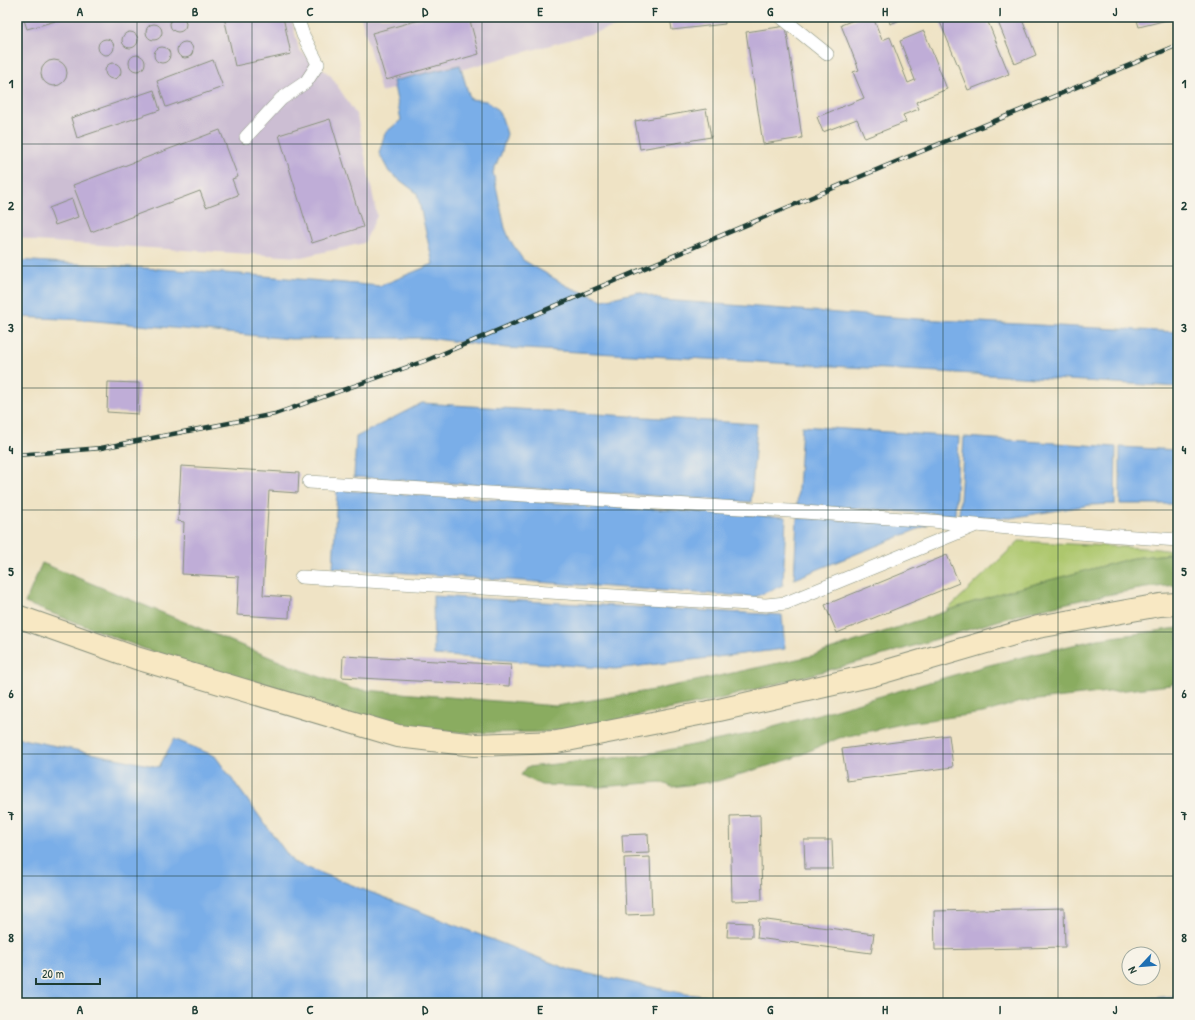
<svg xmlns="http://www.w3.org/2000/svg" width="1195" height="1020" viewBox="0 0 1195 1020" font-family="'Patrick Hand',sans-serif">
<rect width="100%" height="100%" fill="#f7f3e8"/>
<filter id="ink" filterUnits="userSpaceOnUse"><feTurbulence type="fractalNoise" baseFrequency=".025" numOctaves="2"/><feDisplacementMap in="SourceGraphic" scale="8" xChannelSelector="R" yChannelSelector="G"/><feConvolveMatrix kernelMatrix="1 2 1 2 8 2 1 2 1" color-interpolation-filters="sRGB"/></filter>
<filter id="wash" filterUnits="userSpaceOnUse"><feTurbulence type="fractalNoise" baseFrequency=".012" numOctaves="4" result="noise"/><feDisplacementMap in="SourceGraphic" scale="16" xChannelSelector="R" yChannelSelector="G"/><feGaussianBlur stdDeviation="0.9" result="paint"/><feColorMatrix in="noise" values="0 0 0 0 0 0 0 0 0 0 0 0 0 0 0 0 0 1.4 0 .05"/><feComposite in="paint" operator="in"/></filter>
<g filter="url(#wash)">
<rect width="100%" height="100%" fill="#efe3c5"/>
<path fill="#ccbed3" d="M17,17H291L299,50L331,76L357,116L377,216L364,243L301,257L35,241L17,236Z
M361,17H651L381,92Z"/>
<path fill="#adc76d" stroke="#668250" d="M1019,541L1158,549L1178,552V553L1133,558L1001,593L946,611Z"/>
<path fill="#8aac60" stroke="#54744a" d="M1178,553V585L1145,588L1085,599L1024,613L870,659L716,700L618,720L547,732L469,733L397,726L338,713L145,649L25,603L42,563L296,668L353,689L556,706L654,690L811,656L1001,593L1133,558Z
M1178,628V681L1170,685L1020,702L983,713L906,723L839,738L791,759L718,781L672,787L661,782L600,787L541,785L521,775L527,767L642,755L749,734L985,666L1098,639Z"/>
<path fill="#7aaee8" stroke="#4c768e" d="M460,65L470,99L486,101L496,108L502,118L507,134L501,154L493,172L505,228L510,240L523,260L567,286L603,300L638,292L663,300L919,319L1178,332V387L957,373L506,348L427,338L291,339L85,320L17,317V260L240,274L380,286L433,264L417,193L389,172L379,153L385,133L401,120L393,81Z
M422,403L757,424L751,502L354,477L356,437Z
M802,426L959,437L955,515L797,505Z
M964,437L1116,447L1115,504L1090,505L1010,518L959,515Z
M1120,447L1178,450V504H1120Z
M337,490L786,517L783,585L755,597L333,568Z
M797,518L928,525L794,579Z
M433,596L782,615L785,649L615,669L434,655Z
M17,738L159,767L174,739L215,756L293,862L570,970L686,994L769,1003H17Z
M1177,996L1178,1003H1091Z"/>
<g id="blocks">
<path fill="#bfadd7" d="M170 24a8 8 0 1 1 16 0a8 8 0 1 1-16 0Z
M23,17H70L27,29Z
M224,17H283L291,54L235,66Z
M430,17H469L479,54L386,80L372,33Z
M670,17H724L725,24L672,30Z
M861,17H873L882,40L890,37L908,83L915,80L900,41L924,31L947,89L916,102L919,109L903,115L906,122L865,138L857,119L823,132L817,117L864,98L853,72L859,70L841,25Z
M888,17H908L890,24Z
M938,17H986L1009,74L968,90Z
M996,17H1021L1036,55L1015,64Z
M1136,17H1175V18L1139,27Z
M146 32a8 8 0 1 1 16 0a8 8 0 1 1-16 0Z
M786,26L802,138L763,144L746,32Z
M122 40a8 8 0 1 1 16 0a8 8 0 1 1-16 0Z
M98 47a8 8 0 1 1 16 0a8 8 0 1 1-16 0Z
M177 50a8 8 0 1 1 16 0a8 8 0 1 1-16 0Z
M154 55a8 8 0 1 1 16 0a8 8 0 1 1-16 0Z
M129 63a8 8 0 1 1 16 0a8 8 0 1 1-16 0Z
M41 73a13 13 0 1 1 26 0a13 13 0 1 1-26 0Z
M213,60L223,87L166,107L157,81Z
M105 71a8 8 0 1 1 16 0a8 8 0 1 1-16 0Z
M154,90L160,110L77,138L71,118Z
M706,109L711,137L640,149L635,121Z
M330,119L363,227L312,243L279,135Z
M220,130L238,177L232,179L238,195L206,207L200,191L91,232L73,185Z
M72,199L78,217L55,225L49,208Z
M108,382L139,383L138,414L107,412Z
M181,466L299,473L298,493L269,491L263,595L290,597L289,618L237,615L239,577L182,574L184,522L178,521Z
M947,555L959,583L837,633L825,605Z
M343,656L511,665L509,686L342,677Z
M949,735L953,767L847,781L842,749Z
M760,815L762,900L732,901L730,816Z
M648,834L649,853L623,854L622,835Z
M804,840H832L833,869H805Z
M650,857L652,914L626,915L624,858Z
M1064,908L1065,947L935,950L934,911Z
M759,919L874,934L871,953L757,938Z
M728,922L752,923V937H727Z"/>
</g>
</g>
<g filter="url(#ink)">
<use href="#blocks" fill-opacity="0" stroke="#87907c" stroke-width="1"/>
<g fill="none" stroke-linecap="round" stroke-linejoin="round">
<defs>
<path id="service" d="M781,17L827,54
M246,137L281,99L306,82L318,64L303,35L297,17
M309,482L789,511L932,521L1020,529L1178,540
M301,577L766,605L786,603L974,526"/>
<path id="secondary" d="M17,616L136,658L398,736L475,745L557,742L719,710L873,675L1038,627L1160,605L1178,604"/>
</defs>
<use href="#service" stroke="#87907c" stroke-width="14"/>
<use href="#secondary" stroke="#87907c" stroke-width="24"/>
<use href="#service" stroke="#fff" stroke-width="13"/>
<use href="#secondary" stroke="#f8e8c3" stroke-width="22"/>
<defs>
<path id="rail" d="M17,455L101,448L275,414L430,359L857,178L1178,45"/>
</defs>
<use href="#rail" stroke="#1f3d34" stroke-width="4.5"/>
<use href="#rail" stroke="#f7f3e8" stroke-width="3" stroke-dasharray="9" stroke-linecap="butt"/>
</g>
</g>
<path fill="none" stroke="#1f3d34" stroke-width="1" stroke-opacity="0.55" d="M137,17V1003M252,17V1003M367,17V1003M482,17V1003M598,17V1003M713,17V1003M828,17V1003M943,17V1003M1058,17V1003M17,144H1178M17,266H1178M17,388H1178M17,510H1178M17,632H1178M17,754H1178M17,876H1178"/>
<rect width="1195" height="1020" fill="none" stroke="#f7f3e8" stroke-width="44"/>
<g transform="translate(1141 966) rotate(244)"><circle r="19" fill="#f7f3e8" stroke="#a1aaa0"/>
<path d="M0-3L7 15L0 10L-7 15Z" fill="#1f6fb2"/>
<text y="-6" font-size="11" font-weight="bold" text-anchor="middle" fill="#1f3d34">N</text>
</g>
<path d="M36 978v6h64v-6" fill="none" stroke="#1f3d34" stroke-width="2"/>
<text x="42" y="978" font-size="12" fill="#1f3d34" stroke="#f7f3e8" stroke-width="3" paint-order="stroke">20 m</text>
<rect x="22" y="22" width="1151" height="976" fill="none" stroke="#1f3d34" stroke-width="1.5"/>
<g font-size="13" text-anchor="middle" font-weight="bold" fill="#1f3d34">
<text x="80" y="16">A</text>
<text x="195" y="16">B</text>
<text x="310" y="16">C</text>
<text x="425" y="16">D</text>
<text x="540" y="16">E</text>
<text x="655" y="16">F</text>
<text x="770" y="16">G</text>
<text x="885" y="16">H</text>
<text x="1000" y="16">I</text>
<text x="1115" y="16">J</text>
<text x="11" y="88">1</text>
<text x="1184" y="88">1</text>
<text x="11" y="210">2</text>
<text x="1184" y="210">2</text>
<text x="11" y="332">3</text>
<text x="1184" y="332">3</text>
<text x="11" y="454">4</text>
<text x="1184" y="454">4</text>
<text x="11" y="576">5</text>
<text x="1184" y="576">5</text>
<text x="11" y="698">6</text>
<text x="1184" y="698">6</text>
<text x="11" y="820">7</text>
<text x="1184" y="820">7</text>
<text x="11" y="942">8</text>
<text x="1184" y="942">8</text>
<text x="80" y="1014">A</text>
<text x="195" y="1014">B</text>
<text x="310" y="1014">C</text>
<text x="425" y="1014">D</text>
<text x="540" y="1014">E</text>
<text x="655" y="1014">F</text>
<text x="770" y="1014">G</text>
<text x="885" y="1014">H</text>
<text x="1000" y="1014">I</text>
<text x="1115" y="1014">J</text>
</g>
</svg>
